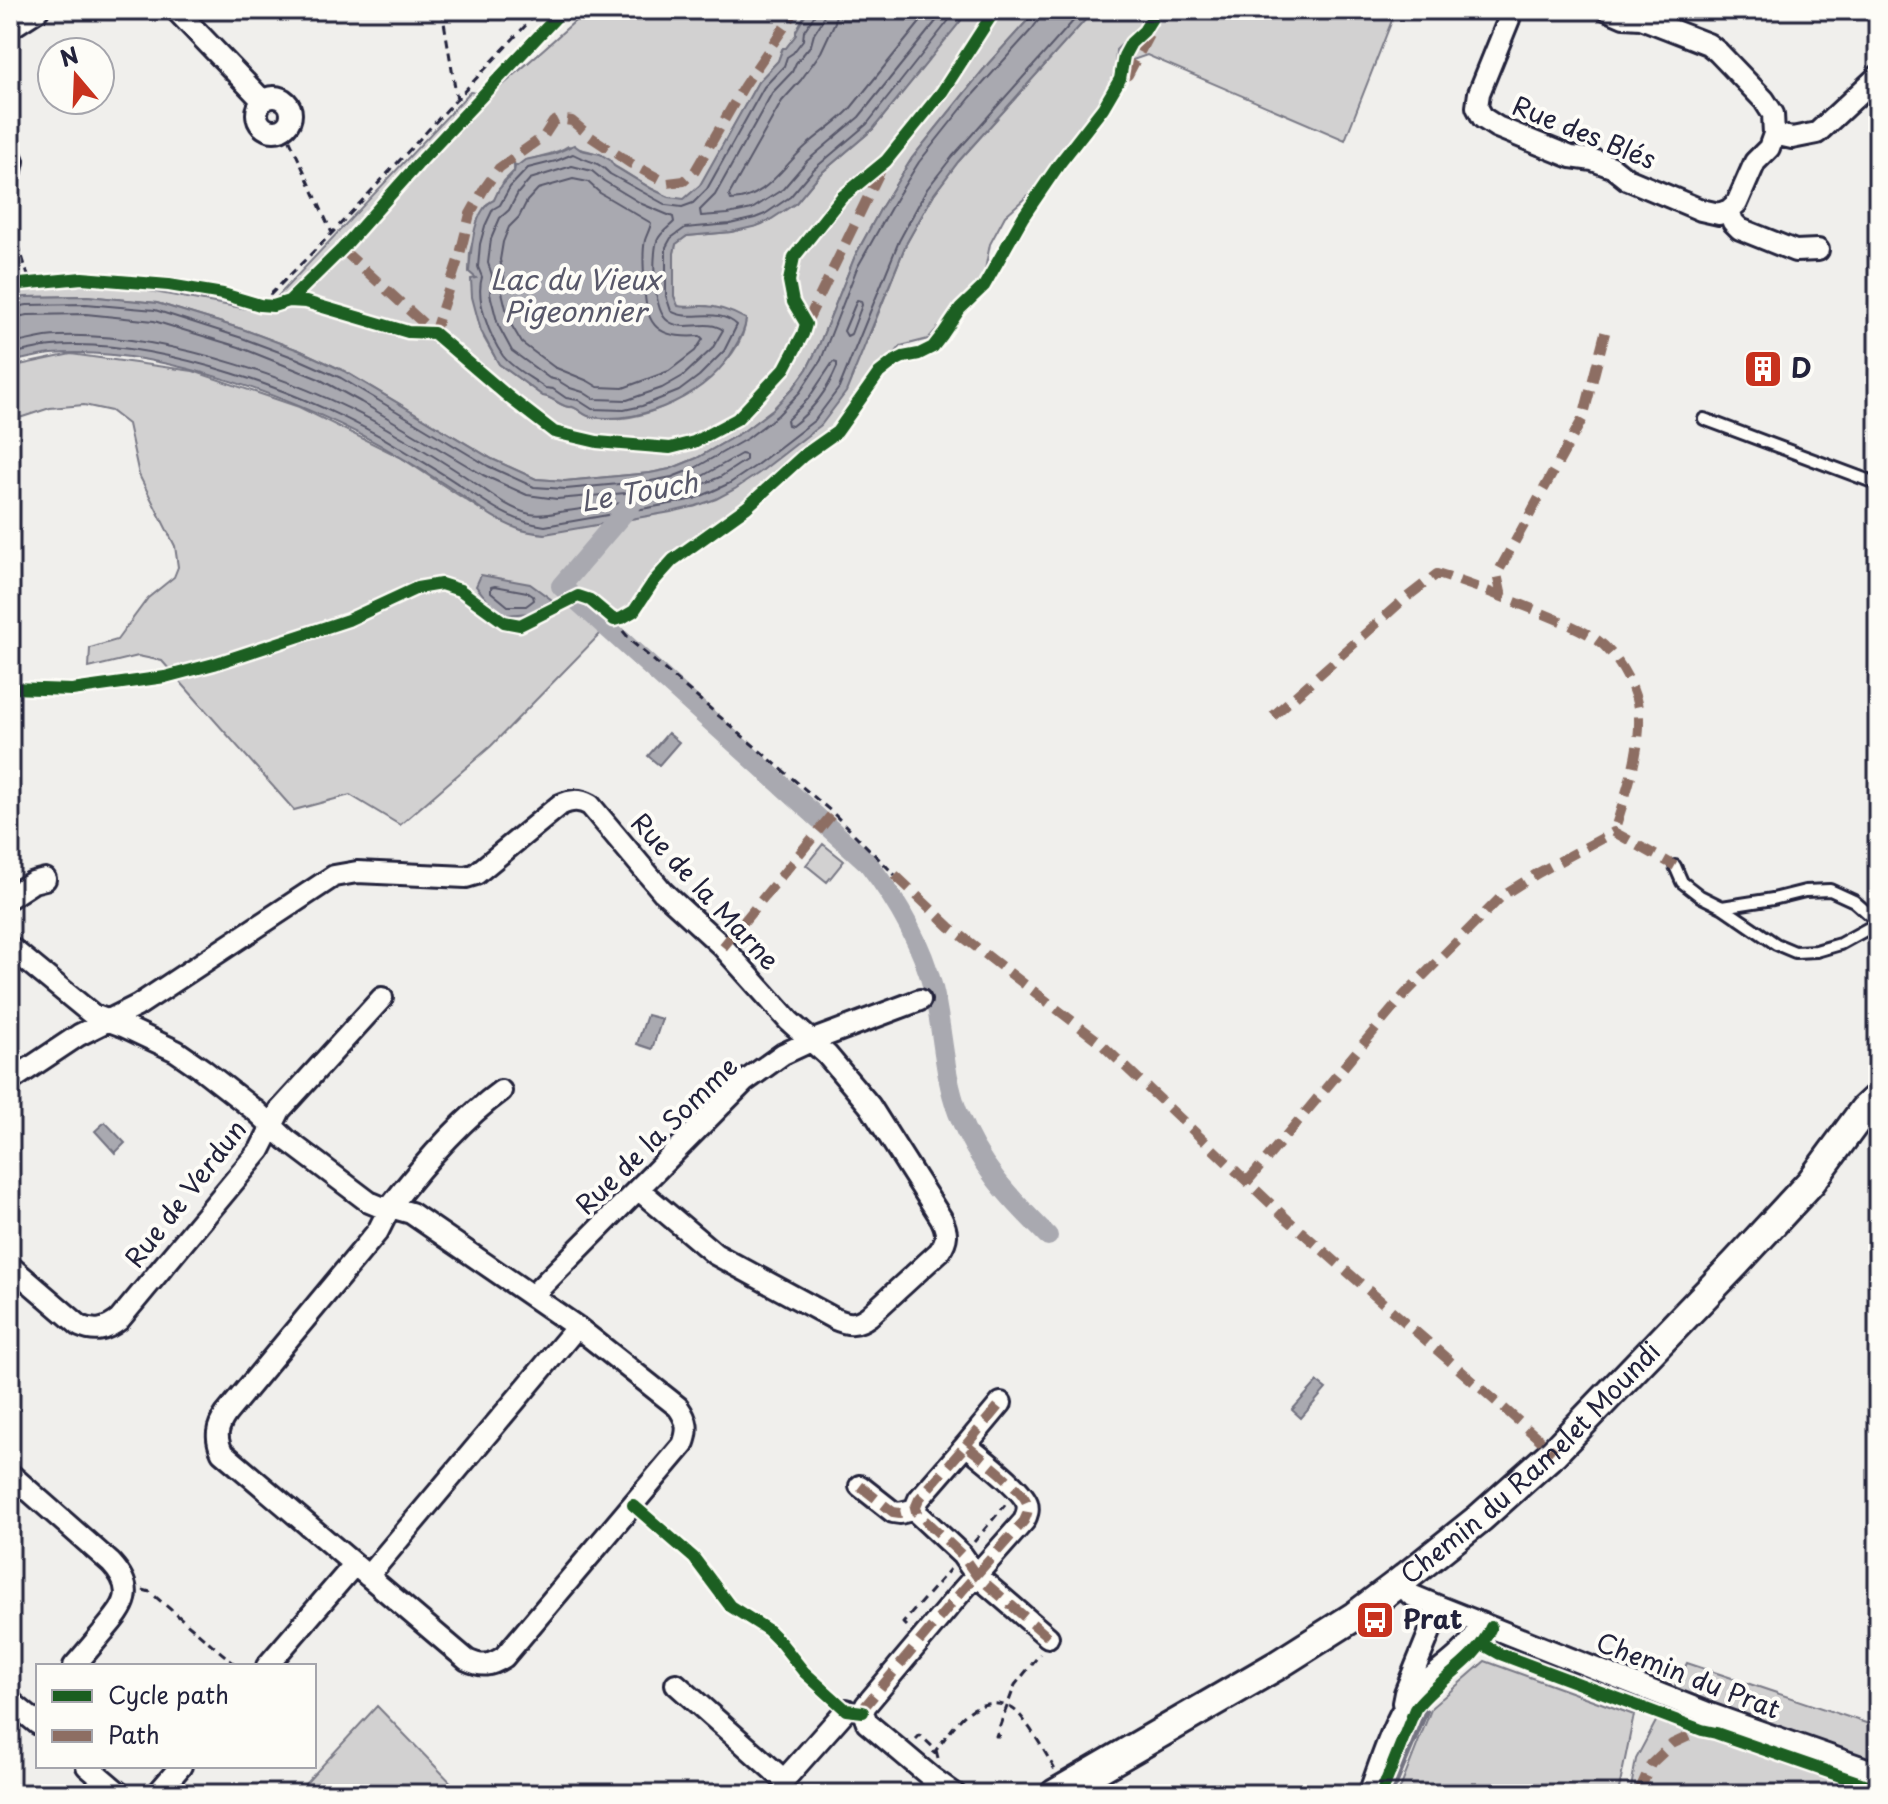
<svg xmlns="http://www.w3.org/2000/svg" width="1888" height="1804" viewBox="0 0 1888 1804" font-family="'Playpen Sans',sans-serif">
<rect width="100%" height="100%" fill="#f0efec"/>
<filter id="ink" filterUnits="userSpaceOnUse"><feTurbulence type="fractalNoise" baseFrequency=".0125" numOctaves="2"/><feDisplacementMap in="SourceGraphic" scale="16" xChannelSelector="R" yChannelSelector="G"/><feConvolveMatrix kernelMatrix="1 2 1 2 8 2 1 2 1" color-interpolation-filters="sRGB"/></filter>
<g filter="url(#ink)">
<path fill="#d2d1d1" stroke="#7a7a86" stroke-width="2" d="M581,10H808L796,31V35L786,48L782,49L778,61L758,82L700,186C696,190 690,197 685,199C668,204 630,174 614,166C605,153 584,150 568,146C552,157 531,155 517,167L514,164V171L504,181L494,200L487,204L480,217L470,252L469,271L477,279L484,338L499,364L543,396C552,397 556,403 565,406C574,409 569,405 577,409C583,413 586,416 593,417C605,419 618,419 630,417C672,411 743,365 746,319L707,306L682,308L678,306L674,296V253L676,244L687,236L731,232L762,224L796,203L819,175L873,129L959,22L966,10H1037L988,64L912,158L881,208L855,256L819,345L807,369L794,387L773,409L744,431L697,458L670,469L650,473L565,481L536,479L492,459L344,371L301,351L245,330L157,303L87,296L26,297L10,300V291L45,286H122L263,312L470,92L493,94L575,21Z
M1094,10H1150L1135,31L1116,50L1115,70L1103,101L1034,190L1005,216L990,244L984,275L928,339L901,346L833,427L792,457L746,500L705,528L654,573L638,597L626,608L616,613L608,626L491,746L400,825L350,795L294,810L162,661L138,656L89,668L90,648L117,640L148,598L174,577L178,567L175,546L139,475L128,424L111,411L84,405L50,408L10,421V367L71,354L193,371L299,407L400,457L483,511L551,532L696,506L871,332L906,244L934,194L958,162Z
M1162,10H1396L1345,140L1147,55L1127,62L1129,51L1151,27Z
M823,844L844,861L827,882L806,865Z
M1485,1661L1634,1715L1618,1794H1398L1432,1707Z
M1687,1663L1878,1727V1794H1630L1636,1759Z
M377,1706L462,1794H296Z"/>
<path fill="#a9a9b0" stroke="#737381" stroke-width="2" d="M808,10H966L960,22L873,129L819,175L796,203L770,220L757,226L731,232L687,236L676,244L674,253V296L678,306C685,308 691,306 699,306C716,305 732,311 746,319C745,330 740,338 735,347C710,394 644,424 593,417C586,417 583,413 577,409C568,404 574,409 565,406C557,403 552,397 543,396L499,364L495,357L481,331L472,297L471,279L476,278L469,272C471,251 473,209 494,200L499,189L514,172L515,167L511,162L517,166L525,160L554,154L574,145L581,150L600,154L610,160L614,166L652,189L669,197L684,199L700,185L758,82L778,61L783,48H786L796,35V31Z
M1037,10H1094L958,162L934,194L906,244L846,392L821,425L759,473L735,489L716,499L696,506L671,512L545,534C535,533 525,532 516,528C497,521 480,508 464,497C442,482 419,468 397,455C308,401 156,345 52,354C38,355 24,360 10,362V300L26,297L87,296L157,303L245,330L301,351L344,371L492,459L536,479L565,481L650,473L670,469L697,458L744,431L773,409L794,387L807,369L819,345L855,256L881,208L912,158L988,64Z
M481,575L530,584L552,600L529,613L506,615L488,601L476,586Z
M668,733L679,742L659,765L648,756Z
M647,1015L662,1019L652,1049L637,1044Z
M105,1122L125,1143L115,1153L95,1131Z
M1317,1382L1326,1389L1301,1418L1292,1410Z"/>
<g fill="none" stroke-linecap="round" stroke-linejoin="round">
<path stroke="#58586a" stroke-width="2" d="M814,10V16L804,31L803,40L793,53L787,57L784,66L764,87L707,189L693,203L682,207L666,205L610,174C596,159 589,163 573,154L556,161L528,168L510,187L500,205L493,209L485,226L480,244L478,267L482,277C475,300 490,337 503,356C513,369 532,378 545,388L553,389L566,398L578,400L592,409L624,410L642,406L679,391L699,376L724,351L737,325C717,306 690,323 671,311L666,296V247L671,238L685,228L730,224L755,218L765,214L790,197L814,169L867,124L957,10
M824,10L823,20L814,34L811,45L796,63L792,72L772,93L715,195L700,210L701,216L728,214L752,209L783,189L807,161L859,117L945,10
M836,10L835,22L821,52L801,80L782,101L729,195L731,200C765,200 783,166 806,146C820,133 837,123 850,109L930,10
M572,166L592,171L604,181L642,204L673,217L674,222C668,228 660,233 657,241C652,257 653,311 668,321C684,333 707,318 723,330L712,349L683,376L662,388L627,400L594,399L583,392L570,388L557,380L549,378L512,351L498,325L490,294L492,275L488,263L491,239L500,218L509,210L518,193L530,179Z
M573,179L588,182L600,193L651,223C650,229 647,234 645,240C642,253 644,266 644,279C645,322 653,340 700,336L703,339L695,351L669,371L623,388L598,387L588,381L554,367L522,343L509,321L502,292L504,277L500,260L503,242L509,227L519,217L527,201L538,189Z
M857,300L861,301L862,305L851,334L847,336L844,331Z
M10,308L27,305L86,304L155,310L242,338L298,359L341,378L488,466L534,487L566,489L651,481L672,477L695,468L748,438L778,415L800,392L821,360L857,268L897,197L919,162L970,98L1032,29L1041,17L1042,10
M10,318L28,315L86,314L154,321L239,347L319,379L361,402L483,475L527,495L557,499L637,492L640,493L641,497L638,500C612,505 586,508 560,512C549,514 541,516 530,514C509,509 490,493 472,481C450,466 427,452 405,439C311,382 168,332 58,336C41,336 26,342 10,344
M10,354C24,352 38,347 52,346C158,337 312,394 402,449C423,462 444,474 464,488C492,506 512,522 545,526L670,504L694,499L713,491L730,483L754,467L815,420L839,388L899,241L927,189L952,157L1083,10
M833,362L837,363V367C827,391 813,410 792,426L788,425L787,420L808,399Z
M741,454L746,455V460L720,477L691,489L687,487L688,482L699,478Z
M495,586L527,592L533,596L534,600L526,606H508L491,592V587Z"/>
<path stroke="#737381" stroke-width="6" d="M1391,1794L1426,1711"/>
<path stroke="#a9a9b0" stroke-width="20" d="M633,502L561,586L868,863C897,901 921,941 933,988C943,1029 943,1073 958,1113C979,1166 1009,1197 1048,1236"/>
<defs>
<path id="service" d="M1704,419L1878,484
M1675,866L1682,882L1700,896L1722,907L1773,899L1805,891L1830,890L1854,901L1878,922
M1722,907L1776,944L1795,952L1816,951L1840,944L1878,923"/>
<path id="minor" d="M176,10L263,101
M1511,10L1509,19L1479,93L1477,107L1483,118L1497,127L1571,157L1593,160L1612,167L1627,179L1701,210L1719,214L1729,210L1737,203L1755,162L1769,148L1774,134L1773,114L1764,100L1718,52L1708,44L1641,18L1624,17L1608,10
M10,28L38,10
M257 114a17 17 0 1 1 34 0a17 17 0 1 1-34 0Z
M1774,134L1792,138L1817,133L1878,76
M10,154L13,161L10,175
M1729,210L1733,222L1740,229L1795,251L1818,250
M10,897L33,882L45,879
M10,947L93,1015L123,1026L176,1051L202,1069L257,1112L287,1140L369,1202L381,1207H390C420,1168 461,1120 501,1091
M10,1081L79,1035L137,1006L334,876L357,872L466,877L476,874L560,805C571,800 579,799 590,805L663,892L723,947L789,1021L827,1055L870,1106L941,1218C948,1232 948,1239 939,1252L869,1316C857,1325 849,1325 835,1319L715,1254L638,1189
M390,1207L411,1213L577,1327L678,1407C688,1421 689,1430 683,1445L504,1657C490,1666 482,1667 467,1660L222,1452C215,1437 217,1427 226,1414L378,1231Z
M10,1266L80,1326C96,1333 106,1330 119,1320L260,1150L280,1110L382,998
M533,1295L744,1082L783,1054L811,1041L920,1000
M966,1445L1001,1403
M10,1474L111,1563C138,1592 124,1607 103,1632C93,1644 84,1655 74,1666
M860,1486L893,1512L900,1513L916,1509
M368,1576L577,1327
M1400,1582L1411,1595L1440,1607L1710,1714L1878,1773
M267,1666L354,1565
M676,1684L784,1780L846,1710
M10,1701L38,1724
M1403,1703L1405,1693L1440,1607
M87,1766L120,1794
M157,1794L181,1766
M955,1794L931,1777L867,1723L863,1712L866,1705L962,1591L1024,1521C1027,1515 1029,1510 1027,1503C1021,1487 980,1457 966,1445L919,1499L916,1506L917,1513L962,1555L976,1575L1048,1637
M1369,1794C1379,1767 1395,1716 1412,1696C1436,1668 1466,1659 1481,1624"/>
<g id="secondary">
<path id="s1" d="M1055,1794L1276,1666L1355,1616L1400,1582L1480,1518L1554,1452L1736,1263L1811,1182L1864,1110L1878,1097"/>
</g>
</defs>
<use href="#service" stroke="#22223b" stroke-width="16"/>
<use href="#minor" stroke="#22223b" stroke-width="26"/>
<use href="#secondary" stroke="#22223b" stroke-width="34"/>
<path stroke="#22223b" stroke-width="3" stroke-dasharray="8 6" stroke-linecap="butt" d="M442,10L457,100
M284,127L332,233
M10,217L30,282
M260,305L332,233L540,10
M614,620L632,642L833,813L895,875
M974,1542L1005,1505
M143,1590L150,1592L237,1666
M906,1626L903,1623L950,1569
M1000,1736H996L1015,1685L1040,1654
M916,1739L920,1735L936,1750L938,1758
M933,1754C944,1740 956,1721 970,1711C983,1701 1005,1701 1017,1712C1030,1726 1046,1753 1055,1770
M1023,1794L1032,1789"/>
<use href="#service" stroke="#fdfcf7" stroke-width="10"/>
<use href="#minor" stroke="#fdfcf7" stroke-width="20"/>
<use href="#secondary" stroke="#fdfcf7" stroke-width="28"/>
<path stroke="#8d6e63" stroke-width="10" stroke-dasharray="20 10" stroke-linecap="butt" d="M1124,77L1128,75L1150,33
M342,249L434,333L460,254L470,214L484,189L499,168L544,136L553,122L559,119L572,121L591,137L630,163L667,183L684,181L695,171L744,86L796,10
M806,324L881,170
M1502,597L1497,574L1583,418L1606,329
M1273,716L1402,601L1437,574C1471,584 1502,597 1535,610C1555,619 1578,627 1596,639C1618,654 1639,692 1639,718C1640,757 1625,795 1614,832
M895,875L950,927L1097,1040L1288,1220L1554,1452
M723,947L833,813
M1247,1182L1405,994L1503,895L1538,873L1614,832L1675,866
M966,1445L1001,1403
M860,1486L893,1512L900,1513L916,1509
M863,1712L866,1705L962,1591L1024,1521C1027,1515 1029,1510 1027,1503C1021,1487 980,1457 966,1445L919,1499L916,1506L917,1513L962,1555L976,1575L1048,1637
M1638,1794L1651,1764L1672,1744L1702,1730"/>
<defs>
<path id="cycleway" d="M10,285L82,278L169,285L223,294L260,305L273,306L289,301L306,302L408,332L434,333L510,398L554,432L597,442L670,448L694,442L737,419L785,368L803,334L806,324L793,302L789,281L794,257L842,197L886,161L942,92L995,10
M289,301L342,249L417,165L563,10
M10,688L72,690L165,677L214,664L348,620L417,588L441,584L460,590L504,622L520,625L578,596L590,600L614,620L622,618L634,611L654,581L673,560L747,507L803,456L837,432L879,373L893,362L903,357L919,354L933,347L943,334L960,309L984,286L1023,217L1060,163L1103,108L1120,79L1124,56L1131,43L1144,31L1157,10
M633,1505L694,1558L730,1606L768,1630L781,1643L804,1672L846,1710L863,1712
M1482,1644L1500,1654L1702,1730L1716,1733L1878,1789
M1381,1794L1415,1709C1437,1679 1476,1663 1491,1627"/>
</defs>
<use href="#cycleway" stroke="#fdfcf7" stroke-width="17"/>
<use href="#cycleway" stroke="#1b5e20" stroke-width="12"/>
</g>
</g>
<defs>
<symbol id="building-square" viewBox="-11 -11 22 22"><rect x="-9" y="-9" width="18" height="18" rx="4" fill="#c8321e" stroke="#fdfcf7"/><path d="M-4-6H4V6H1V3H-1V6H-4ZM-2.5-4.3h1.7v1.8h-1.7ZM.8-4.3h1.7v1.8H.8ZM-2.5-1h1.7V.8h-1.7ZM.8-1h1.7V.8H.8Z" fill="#fff"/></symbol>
<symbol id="bus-square" viewBox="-11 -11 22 22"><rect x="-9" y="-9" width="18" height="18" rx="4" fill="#c8321e" stroke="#fdfcf7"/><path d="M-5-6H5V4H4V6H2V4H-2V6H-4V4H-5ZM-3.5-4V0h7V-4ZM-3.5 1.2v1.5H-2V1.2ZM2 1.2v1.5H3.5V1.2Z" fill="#fff"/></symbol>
</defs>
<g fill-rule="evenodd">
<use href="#building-square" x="1741" y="347" width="44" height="44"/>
<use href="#bus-square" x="1353" y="1598" width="44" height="44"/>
</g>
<g text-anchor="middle" stroke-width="8" stroke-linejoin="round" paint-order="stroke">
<g font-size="26" fill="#22223b" stroke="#fdfcf7">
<text transform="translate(1584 133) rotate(22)" y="9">Rue des Blés</text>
<text transform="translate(705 892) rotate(47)" y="9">Rue de la Marne</text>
<text transform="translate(657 1136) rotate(-44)" y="9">Rue de la Somme</text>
<text transform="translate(186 1194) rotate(-52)" y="9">Rue de Verdun</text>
<text dy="9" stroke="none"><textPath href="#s1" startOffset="582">Chemin du Ramelet Moundi</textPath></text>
<text transform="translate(1688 1676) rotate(21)" y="9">Chemin du Prat</text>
</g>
<g font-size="26" font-weight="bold" fill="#22223b" stroke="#fdfcf7" text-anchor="start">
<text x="1791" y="378">D</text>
<text x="1403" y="1629">Prat</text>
</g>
<g font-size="28" font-style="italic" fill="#58586a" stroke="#fdfcf7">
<text x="575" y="290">Lac du Vieux<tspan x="575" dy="32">Pigeonnier</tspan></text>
<text transform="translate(639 492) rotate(-10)" y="10">Le Touch</text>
</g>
</g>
<rect width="1888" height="1804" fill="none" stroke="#fdfcf7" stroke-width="40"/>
<rect x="20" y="20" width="1848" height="1764" fill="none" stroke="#22223b" stroke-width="3" filter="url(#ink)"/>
<rect x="36" y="1664" width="280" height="104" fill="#fdfcf7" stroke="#a5a5ac" stroke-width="2"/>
<rect x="52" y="1690" width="40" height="12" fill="#1b5e20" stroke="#a5a5ac" stroke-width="2"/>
<text x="108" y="1704" font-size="24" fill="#22223b">Cycle path</text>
<rect x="52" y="1730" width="40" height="12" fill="#8d6e63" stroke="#a5a5ac" stroke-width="2"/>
<text x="108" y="1744" font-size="24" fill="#22223b">Path</text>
<g transform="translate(76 76) rotate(341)"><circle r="38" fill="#fdfcf7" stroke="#a5a5ac" stroke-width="2"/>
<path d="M0-6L14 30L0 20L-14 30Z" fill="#c8321e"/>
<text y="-12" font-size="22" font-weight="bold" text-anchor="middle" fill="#22223b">N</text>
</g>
</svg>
